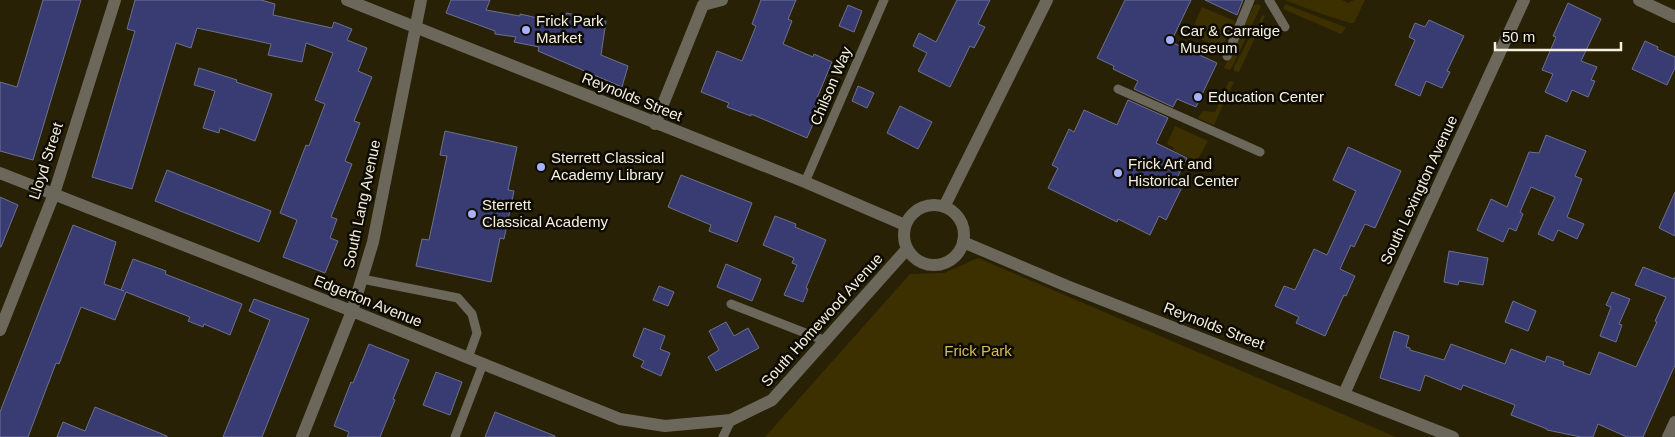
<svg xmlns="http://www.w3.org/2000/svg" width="1675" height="437" viewBox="0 0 1675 437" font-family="Arial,sans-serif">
<rect width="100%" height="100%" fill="#292105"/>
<path fill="#3c3000" d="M1285,0H1342L1348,3L1354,0H1365L1354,23H1350L1319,13Z
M1258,4L1261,6L1234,63L1230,70L1224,68L1254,5Z
M1285,4L1342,26L1346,27L1341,34L1283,9Z
M1202,7L1235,21L1222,48C1191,34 1187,39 1202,7Z
M1262,15L1265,16L1239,72L1234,71V67L1252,33L1256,30Z
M1229,81L1234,82L1214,125L1198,118L1203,111L1215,112Z
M1175,126L1208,141L1197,161L1173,150L1174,148L1167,144Z
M978,258L1396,437H765L910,274L944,273Z"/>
<path fill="#383c73" stroke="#6c718e" d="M43,0H81L33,160L0,151V82L17,87Z
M135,0H261L275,4L273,15L332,28L334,22L352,29L347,40L367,48L358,71L372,77L354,121L360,123L345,161L352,164L331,217L337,219L330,238L338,241L325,273L283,257L297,220L280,213L306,145L309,146L325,104L315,100L333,53L306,43L302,62L268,55L271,44L197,28L191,48L176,43L132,189L92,177L135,31L127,29Z
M451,0H490L486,10L520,16V14L564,24L566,13L606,21L601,55L628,66L622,87L538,51L539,47L514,42L516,37L495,34V31L446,13Z
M761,0H796L788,19L792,21L783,44L813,57L814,54L832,62L817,98L823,100L807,138L751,114V116L727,107L729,103L701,92L717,51L742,61L756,26L752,24Z
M957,0H990L978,24L985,27L974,48L970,46L950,87L918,71L927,53L913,46L919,33L936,42Z
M1125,0H1191L1171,42L1217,63L1196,107L1177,99L1173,107L1134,89L1138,81L1113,69L1114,66L1097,58Z
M1205,0H1243L1237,15Z
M1568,3L1601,19L1581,61L1597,67L1591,80L1595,81L1588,97L1572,90L1567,102L1545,92L1553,74L1542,70L1556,37L1553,36Z
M848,5L862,11L854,32L839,26Z
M1429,20L1464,36L1447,71L1450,72L1442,88L1426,81L1420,96L1395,85L1415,40L1409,37L1415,23L1425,27Z
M1645,41L1658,47L1657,49L1675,57V68L1667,85L1632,69Z
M199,68L237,80L236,82L272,94L255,141L220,128L219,133L203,128L215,91L194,85Z
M858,86L874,93L867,108L852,101Z
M1128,100L1168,118L1156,143L1187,158L1177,178L1185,181L1166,220L1159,216L1150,235L1118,219L1117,222L1048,188L1058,168L1052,165L1069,129L1074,132L1084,110L1117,125Z
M900,106L932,122L918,149L887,133Z
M445,131L517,147L508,190L514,191L504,239L500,238L491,282L416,266L422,239L429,240L447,156L440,155Z
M1546,135L1586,151L1575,176L1582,179L1567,217L1584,224L1577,239L1558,230L1553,241L1538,234L1555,197L1531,187L1520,212L1523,214L1516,231L1509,228L1503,242L1477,230L1491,199L1507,207L1529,152L1539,153Z
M1348,147L1401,171L1375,228L1365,224L1354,247L1351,245L1340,269L1355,276L1346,296L1344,295L1325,336L1296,323L1299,317L1275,306L1284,286L1295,290L1314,249L1327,255L1356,191L1333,180Z
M167,170L271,211L259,242L155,201Z
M681,175L752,203L737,242L709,231L711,225L668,207Z
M1675,192V236L1659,228Z
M0,197L18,205L1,247H0Z
M775,216L796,224L795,227L826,240L806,288L808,289L803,302L784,295L797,265L792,263L794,258L763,245Z
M73,225L116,242L104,284L124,291L121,290L133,259L166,271L165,274L242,304L230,335L204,324L203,327L188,321L190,317L126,292L115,320L81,307L59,364L56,363L28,437H0V412Z
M1449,251L1488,258L1483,285L1459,281L1458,285L1444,282Z
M726,264L761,279L752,301L717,287Z
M1643,267L1674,279L1675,277V365L1643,437H1627L1598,424L1593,437H1581L1547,430V429L1511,415L1515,405L1463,385L1461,390L1425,375L1420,391L1380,378L1394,331L1409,336L1406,347L1410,348V350L1444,360L1451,344L1505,364L1511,349L1545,362L1547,356L1564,362L1563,365L1590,375L1599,352L1636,367L1657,322L1655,321L1666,297L1635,285Z
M659,286L674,292L668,306L653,300Z
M1612,292L1630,299L1619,324L1622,325L1616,342L1600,336L1611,307L1606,305Z
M254,299L309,319L262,437H223L270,320L249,311Z
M1513,301L1536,311L1528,331L1505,322Z
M726,322L734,336L748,328L759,348L716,371L708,357L719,350L709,331Z
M644,328L665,336L660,349L670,353L661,376L641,367L644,361L633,356Z
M369,344L409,360L393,399L395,400L380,437H347L349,432L334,426L351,382L353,383Z
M436,372L462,382L450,415L423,405Z
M95,407L167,436V437H57L63,422L85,431Z
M495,412L555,436V437H485Z"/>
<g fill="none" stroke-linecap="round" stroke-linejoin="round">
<path stroke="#6b685b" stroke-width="9" d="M1269,0L1285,27
M1227,56L1250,0
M1118,89L1260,152
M805,182L884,0
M362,279L458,298L472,314L477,333L468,358
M731,304L826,341
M455,437L483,364
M723,437L731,420"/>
<path stroke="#6b685b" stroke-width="12" d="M1639,0L1675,17
M703,5L722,0
M655,124L703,5
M0,173L352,311L620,419L665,426L731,420L772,400L907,249
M963,242L1067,286L1453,437
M0,330L54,194L115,0
M1344,394L1389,293L1524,0
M302,437L352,311L373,242L421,0
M1668,437L1675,422"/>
<path stroke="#6b685b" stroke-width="12" d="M347,0L805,182L905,225
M904 235a30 30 0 1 1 60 0a30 30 0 1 1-60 0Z
M944,207L1047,0"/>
</g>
<g fill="#a7b1fc" stroke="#0e0b02" stroke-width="2">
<circle cx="526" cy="30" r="5"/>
<circle cx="1170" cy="40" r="5"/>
<circle cx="1198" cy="97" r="5"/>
<circle cx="541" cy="167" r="5"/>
<circle cx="1118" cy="173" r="5"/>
<circle cx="472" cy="214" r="5"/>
</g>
<g text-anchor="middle" stroke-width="5" stroke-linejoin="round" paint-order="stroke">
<g font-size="15" fill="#f5f0e0" stroke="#0e0b02" text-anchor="start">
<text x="536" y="26">Frick Park<tspan x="536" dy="17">Market</tspan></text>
<text x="1180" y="36">Car &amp; Carraige<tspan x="1180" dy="17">Museum</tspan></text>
<text x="1208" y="102">Education Center</text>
<text x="551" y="163">Sterrett Classical<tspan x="551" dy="17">Academy Library</tspan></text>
<text x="1128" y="169">Frick Art and<tspan x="1128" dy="17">Historical Center</tspan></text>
<text x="482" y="210">Sterrett<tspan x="482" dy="17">Classical Academy</tspan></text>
</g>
<g font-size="15" fill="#f5f0e0" stroke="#0e0b02">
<text transform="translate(831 86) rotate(-67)" y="5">Chilson Way</text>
<text transform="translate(632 97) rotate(22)" y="5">Reynolds Street</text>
<text transform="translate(46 161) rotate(-72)" y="5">Lloyd Street</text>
<text transform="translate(1419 190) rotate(-65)" y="5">South Lexington Avenue</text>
<text transform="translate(362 204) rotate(-78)" y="5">South Lang Avenue</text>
<text transform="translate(368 301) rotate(22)" y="5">Edgerton Avenue</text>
<text transform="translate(822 320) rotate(-48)" y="5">South Homewood Avenue</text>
<text transform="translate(1214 326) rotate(21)" y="5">Reynolds Street</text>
</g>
<g font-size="15" fill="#d8bc59" stroke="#0e0b02">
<text x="978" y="356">Frick Park</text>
</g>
</g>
<path d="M1495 42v8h126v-8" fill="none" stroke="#f5f0e0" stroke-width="2.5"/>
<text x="1502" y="42" font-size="15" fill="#f5f0e0" stroke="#0e0b02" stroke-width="4" paint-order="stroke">50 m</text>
</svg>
